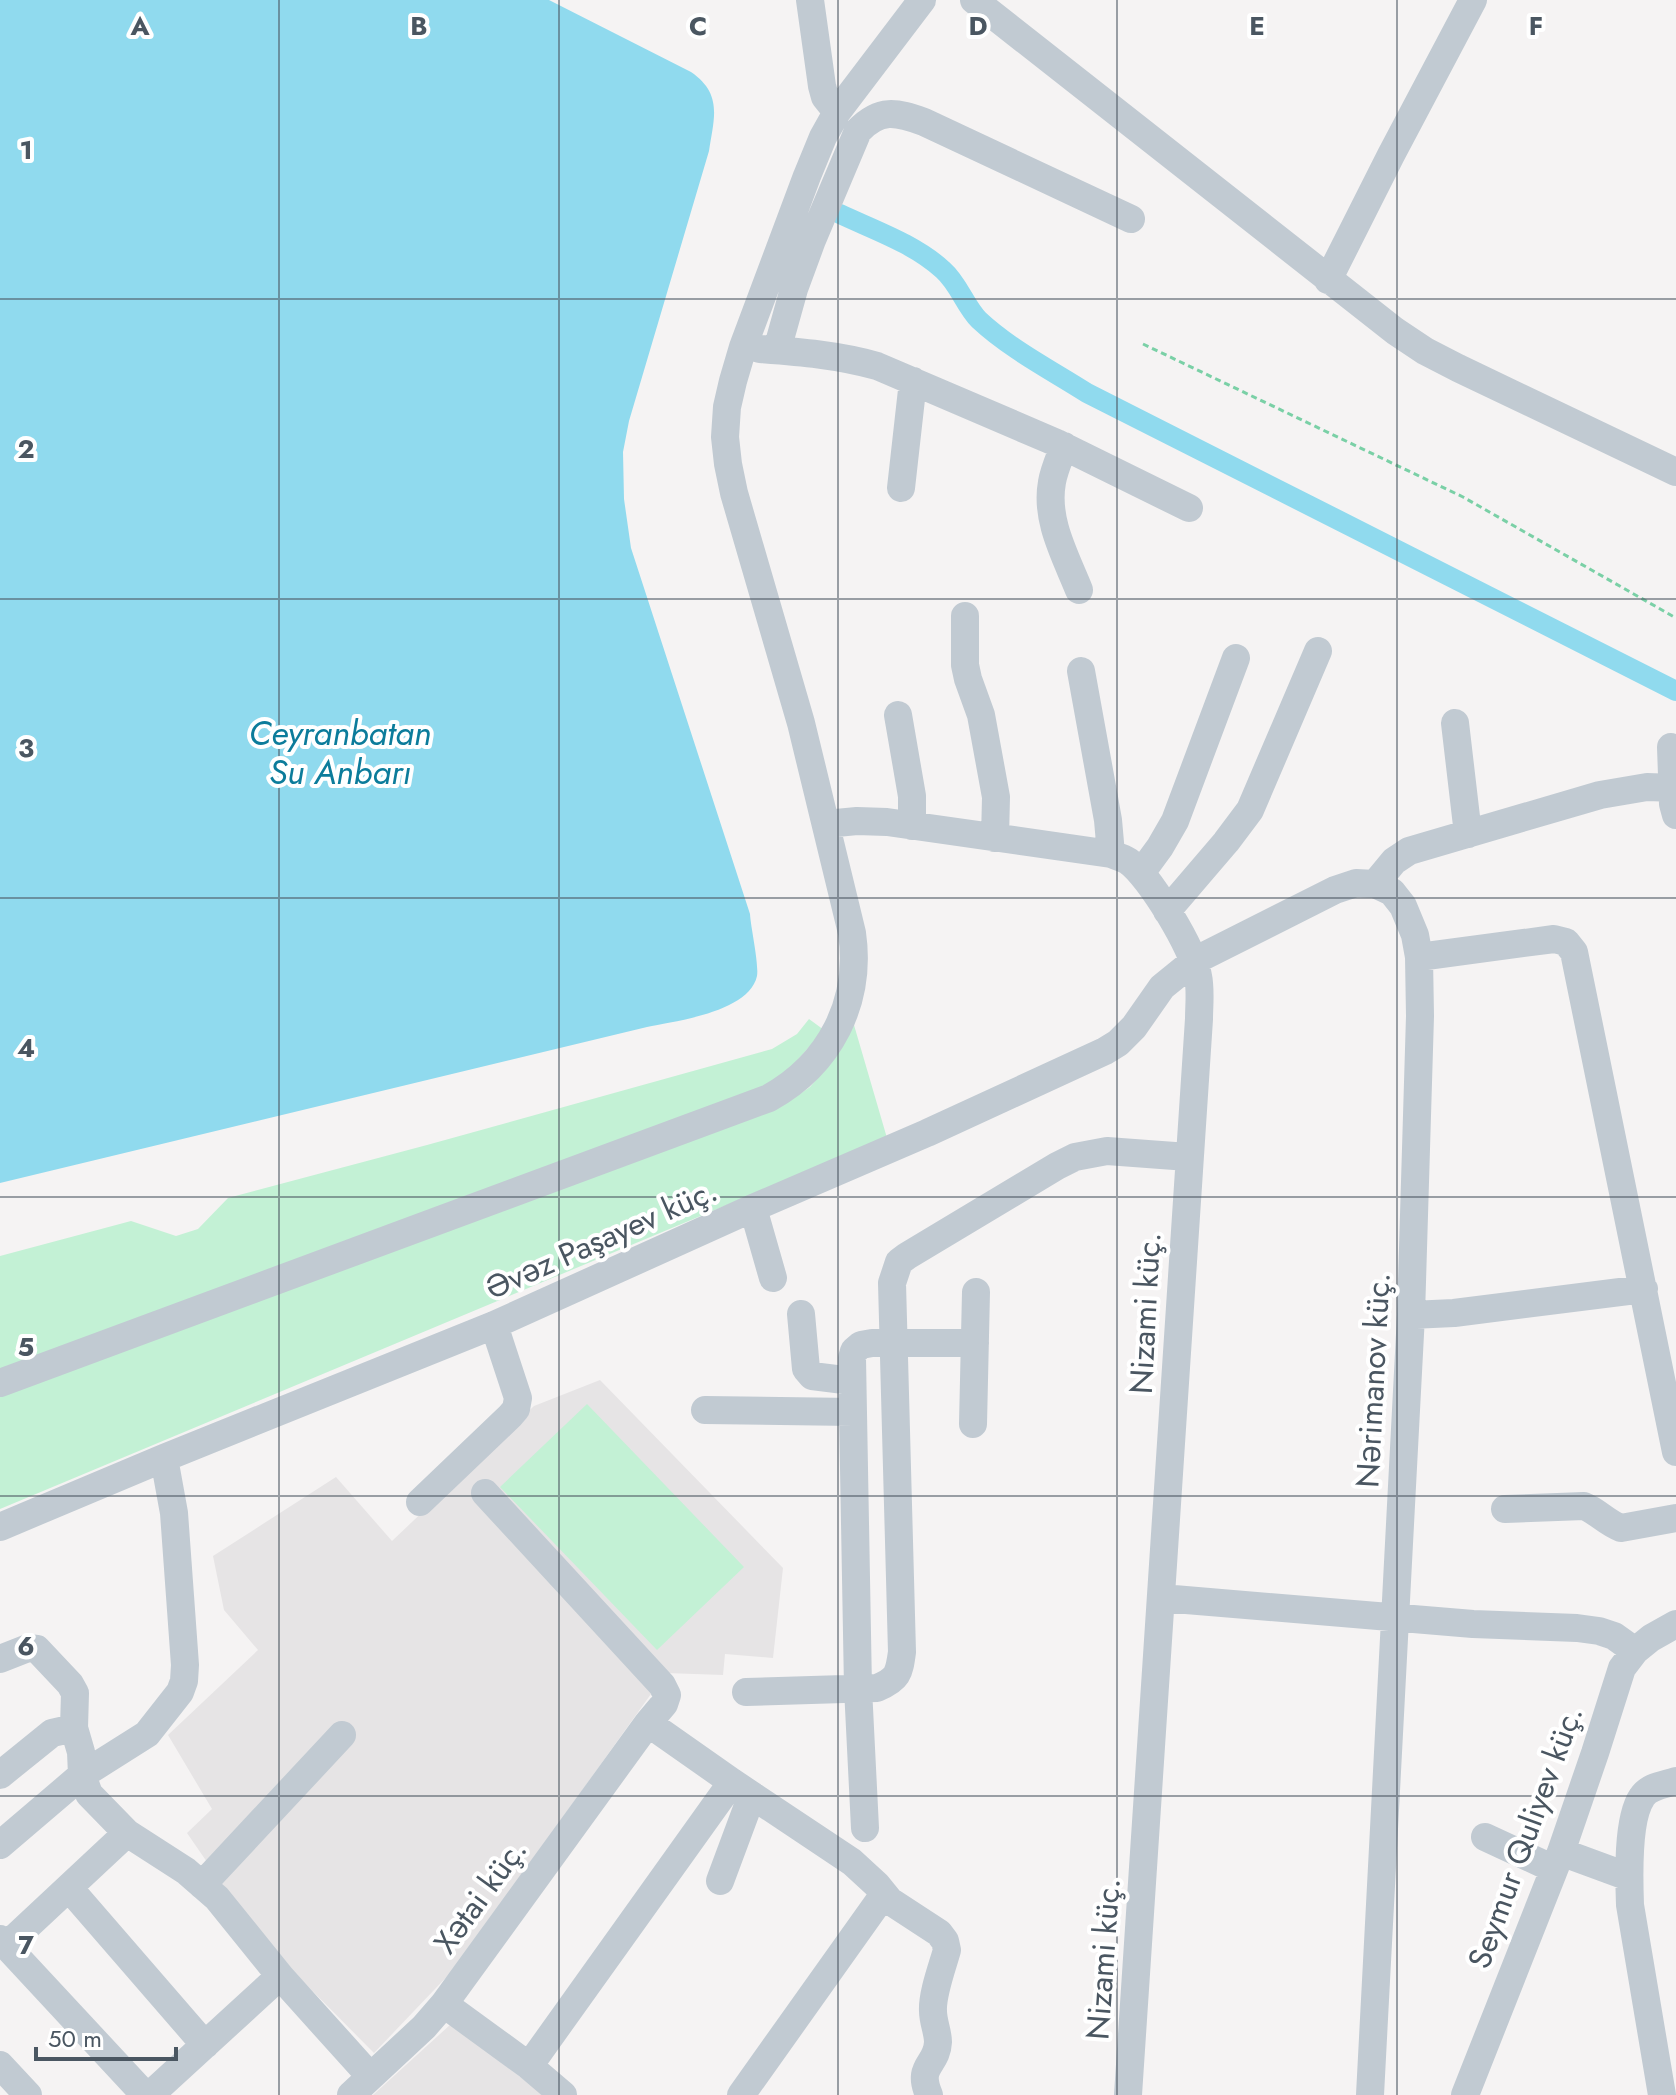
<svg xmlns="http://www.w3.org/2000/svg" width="1676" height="2095" viewBox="0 0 1676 2095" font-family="Jost,sans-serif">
<rect width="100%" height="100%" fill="#f5f3f3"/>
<path fill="#e6e4e5" d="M600,1380L783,1568L773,1658L725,1654L723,1675L666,1673L455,1968L374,2053L258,1936L187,1833L212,1809L168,1735L258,1650L224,1610L213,1556L336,1477L392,1541L534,1406Z
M451,2024L544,2095H373Z"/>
<path fill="#c3f1d5" d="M809,1019L824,1030L787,1072L765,1089L0,1369V1256L131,1221L176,1236L198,1229L228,1198L427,1145L772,1049L797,1034Z
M854,1025L887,1138L0,1509V1395L786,1103L810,1087L833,1060Z
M587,1404L744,1567L657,1650L500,1487Z"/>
<path fill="#90daee" d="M0,0H549L691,72C723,94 714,118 709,151L629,421L623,452L624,499L631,548L750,914C751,929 759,963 757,976C749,1012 676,1021 647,1027L0,1183Z"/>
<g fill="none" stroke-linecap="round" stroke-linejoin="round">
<path stroke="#90daee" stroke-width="20" d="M840,214C874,230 915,244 943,270C959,284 965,306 979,320C1010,349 1051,370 1087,393L1676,691"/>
<path stroke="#7ad0a6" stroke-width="3" stroke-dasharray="6 4" stroke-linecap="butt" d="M1143,344L1463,497L1676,618"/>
<path stroke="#c1cad2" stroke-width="28" d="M810,0L822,86L825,97L837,112
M974,0L1395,331L1425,351L1458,368L1676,472
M1328,280L1391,155L1473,0
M760,349C800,352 838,355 877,366L1057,443L1189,508
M777,350L794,289L812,240L858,131C880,108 896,112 924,122L1131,219
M1064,446C1060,457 1054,470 1052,482C1045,520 1065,555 1079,590
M901,488L913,381
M965,616V665L968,679L981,715L996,797L995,838
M1081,671L1108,820L1111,854
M898,715L912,796V826
M1455,723L1468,834
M1671,747L1673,804L1676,815
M826,824L857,821L887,822L1111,854C1116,856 1123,858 1128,861C1149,875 1194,950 1198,976C1201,990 1199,1005 1199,1019L1128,2095
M1141,873L1160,847L1175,821L1236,658
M1375,884L1394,861L1409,851L1600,795L1647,787L1676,788
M1167,911L1226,842L1250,810L1318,651
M1419,957L1554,939L1566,942L1574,952L1676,1452
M753,1208L773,1278
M801,1314L806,1369L812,1376L852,1381
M1411,1315L1454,1313L1644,1289
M0,1383L769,1098C830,1064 862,1002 852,933L801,723L734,493L728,464L725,437L727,407L733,381L743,347L807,176L823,137L837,112L922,0
M705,1410L853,1412
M973,1424L976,1292
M420,1502L510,1416L516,1409L518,1398L494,1325
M1505,1509L1584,1506C1597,1511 1607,1523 1621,1528L1676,1518
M0,1527L164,1458L494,1325L753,1208L927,1133L1105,1051L1118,1043L1134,1027L1162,987L1194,961L1335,890L1356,883L1375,884L1392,892L1403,906L1415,935L1419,957L1420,1016L1411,1315L1370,2095
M1162,1598L1473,1624L1577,1628L1599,1631L1614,1636L1635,1651
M0,1659L28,1648L37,1649L70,1684L75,1693L74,1728L81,1752L82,1775L89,1794L127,1833L186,1871L217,1898L280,1976L370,2076
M746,1692L877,1688C898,1679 899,1674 902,1652L892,1283L899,1262L907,1256L1057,1166L1075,1157L1107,1151L1188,1157
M648,1723L732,1782L852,1862L877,1885L890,1901L939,1933L945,1941L947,1950C942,1968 932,1994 933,2011C933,2022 938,2032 938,2042C937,2066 916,2065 929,2095
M0,1775L52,1733L74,1728
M865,1828L858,1688L852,1358L854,1351L861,1345L872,1343H975
M1485,1837L1554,1869
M0,1845L82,1775L147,1734L180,1692L184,1681L185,1665L174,1513L164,1458
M1561,1852L1629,1877
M720,1881L752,1795
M202,1885L342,1735
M69,1888L205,2045
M0,1939L145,2095
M6,1946L127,1833
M444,2004L529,2066L563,2095
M0,2065L28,2095
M529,2066L732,1782
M150,2095L280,1976
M351,2095L424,2027L444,2004L648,1723L664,1704L667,1695L662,1685L485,1493
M741,2095L884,1894
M1465,2095L1561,1852L1595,1753L1622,1668L1635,1651L1651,1638L1676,1624
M1662,2095L1630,1905C1629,1878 1627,1819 1642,1797C1649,1786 1664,1785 1676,1781"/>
</g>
<path fill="none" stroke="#4a5661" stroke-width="2" stroke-opacity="0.55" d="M279,0V2095M559,0V2095M838,0V2095M1117,0V2095M1397,0V2095M0,299H1676M0,599H1676M0,898H1676M0,1197H1676M0,1496H1676M0,1796H1676"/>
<g text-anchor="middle" stroke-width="8" stroke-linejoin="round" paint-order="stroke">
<g font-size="32" fill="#4a5661" stroke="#fff">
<text transform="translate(601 1239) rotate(-24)" y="11">Əvəz Paşayev küç.</text>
<text transform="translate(1145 1313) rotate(-87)" y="11">Nizami küç.</text>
<text transform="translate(1373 1380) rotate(-87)" y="11">Nərimanov küç.</text>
<text transform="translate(1525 1837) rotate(-70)" y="11">Seymur Quliyev küç.</text>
<text transform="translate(480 1896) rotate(-54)" y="11">Xətai küç.</text>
<text transform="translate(1103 1959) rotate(-86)" y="11">Nizami küç.</text>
</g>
<g font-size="34" font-style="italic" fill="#0c7c9b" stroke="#fff">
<text x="340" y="745">Ceyranbatan<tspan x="340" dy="39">Su Anbarı</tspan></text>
</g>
</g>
<g font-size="26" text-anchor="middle" font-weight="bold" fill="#4a5661" stroke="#fff" stroke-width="8" stroke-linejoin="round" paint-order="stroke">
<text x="140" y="35">A</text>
<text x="419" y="35">B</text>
<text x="698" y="35">C</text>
<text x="978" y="35">D</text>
<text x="1257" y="35">E</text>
<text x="1536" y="35">F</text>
<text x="26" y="159">1</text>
<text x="26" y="458">2</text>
<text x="26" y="757">3</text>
<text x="26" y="1057">4</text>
<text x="26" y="1356">5</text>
<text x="26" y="1655">6</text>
<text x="26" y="1954">7</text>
</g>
<path d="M36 2047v12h140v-12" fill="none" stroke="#4a5661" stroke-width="4"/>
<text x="48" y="2047" font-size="24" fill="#4a5661" stroke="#ffffff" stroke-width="6" paint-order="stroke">50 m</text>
</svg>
